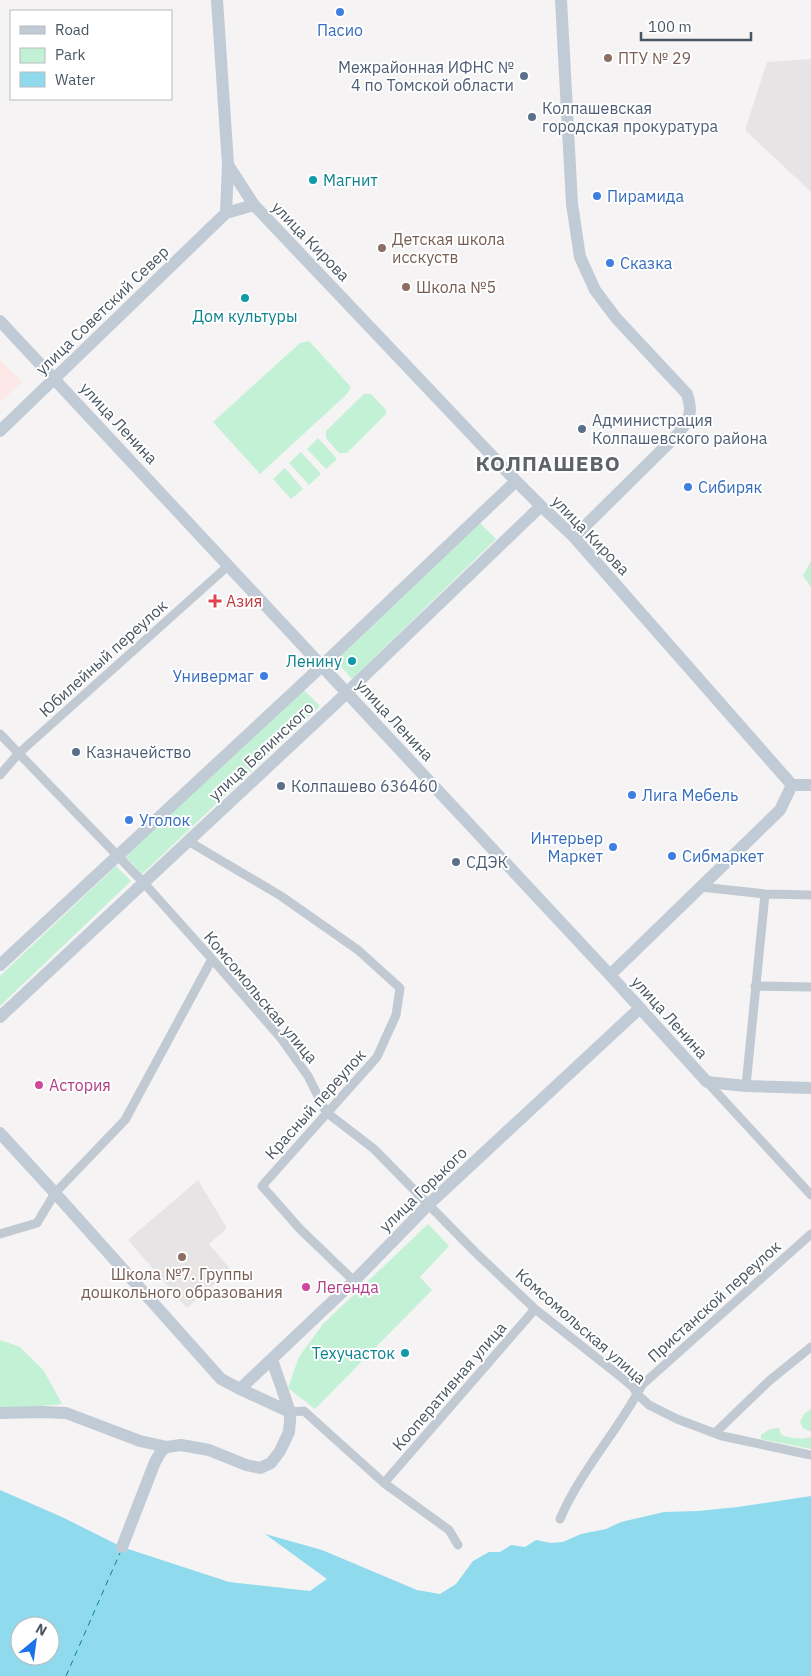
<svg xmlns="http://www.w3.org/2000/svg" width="811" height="1676" viewBox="0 0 811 1676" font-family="'IBM Plex Sans',sans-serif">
<rect width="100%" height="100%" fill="#f5f3f3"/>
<path fill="#e6e4e5" d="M811,59V192L745,130L767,62Z
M198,1180L227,1228L209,1244L231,1270L187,1308L128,1240Z"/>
<path fill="#fce8e6" d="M0,360L22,382L0,402Z"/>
<path fill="#c3f1d5" d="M309,341L351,387L347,394L260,474L213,422L300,343Z
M364,394H371L386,410V414L347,453H339L326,438V431Z
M318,438L337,459L326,469L307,449Z
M301,452L321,474L309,485L289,463Z
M285,468L303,489L291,499L273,479Z
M480,523L496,539L352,679L336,661Z
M811,561V587L803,576Z
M303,689L320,706L142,874L125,856Z
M116,866L131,881L0,1006V976Z
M428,1224L449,1246L420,1277L432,1290L315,1409L288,1388L299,1357L323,1324Z
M0,1340L20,1347L44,1371L62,1404L0,1410Z
M811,1409V1432L803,1428L800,1422L805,1413Z
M779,1428L781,1435C791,1438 800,1440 811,1437V1449L761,1439V1435L770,1429Z"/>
<path fill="#90daee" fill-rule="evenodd" d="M0,1490L62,1517L122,1547L229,1582L310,1591L327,1579L265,1534L322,1550L417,1590L440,1594L456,1584L473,1561L489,1552H500L511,1545L525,1547L536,1540L551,1543L563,1542L581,1534L606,1529L621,1522L664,1512L698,1511L738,1507L811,1496V1676H0ZM20,1626H50V1656H20Z"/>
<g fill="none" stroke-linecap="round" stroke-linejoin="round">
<path stroke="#0c7c9b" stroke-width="1" stroke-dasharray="6 5" stroke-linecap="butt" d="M66,1676L120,1553"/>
<path stroke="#c1cad2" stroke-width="9" d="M0,734L143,882L212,959L280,1037L308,1076L326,1112L374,1149L475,1252L535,1309L621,1377L633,1387L637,1394L649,1405L677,1419L722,1436L811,1455
M0,775L18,754L229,565
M188,841L281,896L358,950L400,988L396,1015L377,1057L262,1186L300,1229L354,1281
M701,887L765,894L811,895
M755,986L811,987
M707,1082L811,1195
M746,1086L765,894
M0,1234L37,1223L55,1193L125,1120L212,959
M290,1412L304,1411L384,1483L449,1530L458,1545
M715,1433L769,1381L811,1347
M384,1483L535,1309
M560,1519C581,1470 618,1431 642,1385L811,1234"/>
<path stroke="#c1cbd6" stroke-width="12" d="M217,0L228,165L226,213
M561,0L572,204L580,257L595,290L616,318L687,394C693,413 690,418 678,434L574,537
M228,165L254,205L516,481L541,506L574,537L792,785
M0,321L610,975L707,1082L746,1086L811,1088
M0,431L226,213L254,205
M792,785H811
M0,965L310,677L516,481
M610,975L780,810L792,785
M0,1017L335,704L541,506
M0,1133L55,1193L221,1379L240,1389L290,1412
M240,1389L354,1281L429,1204L640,1008
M0,1413L42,1412L66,1413L140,1441L167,1447L181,1445L209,1450L246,1465L260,1468L271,1463L280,1451L289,1432L290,1421V1412L272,1360
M122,1547L155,1462L162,1450L167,1447"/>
</g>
<g fill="#3f7fe0" stroke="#fff" stroke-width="2">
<circle cx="340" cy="12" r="5"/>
<circle cx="597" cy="196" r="5"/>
<circle cx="610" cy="263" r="5"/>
<circle cx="688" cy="487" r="5"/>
<circle cx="264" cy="676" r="5"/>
<circle cx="632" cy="795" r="5"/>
<circle cx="129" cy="820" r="5"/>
<circle cx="613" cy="847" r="5"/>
<circle cx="672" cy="856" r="5"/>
</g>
<g fill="#8d6e63" stroke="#fff" stroke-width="2">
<circle cx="608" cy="58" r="5"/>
<circle cx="382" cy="248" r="5"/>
<circle cx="406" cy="287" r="5"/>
<circle cx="182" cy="1257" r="5"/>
</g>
<g fill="#5c6f8a" stroke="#fff" stroke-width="2">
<circle cx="524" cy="76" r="5"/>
<circle cx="532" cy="117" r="5"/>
<circle cx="582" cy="429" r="5"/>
<circle cx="76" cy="752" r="5"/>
<circle cx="281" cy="786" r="5"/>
<circle cx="456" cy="862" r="5"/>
</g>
<g fill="#0f9aa8" stroke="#fff" stroke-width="2">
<circle cx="313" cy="180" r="5"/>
<circle cx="245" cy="298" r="5"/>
<circle cx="352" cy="661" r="5"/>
<circle cx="405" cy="1353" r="5"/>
</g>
<path fill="#e0444e" stroke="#fff" stroke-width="2" d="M212.5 593.5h5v5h5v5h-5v5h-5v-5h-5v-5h5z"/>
<g fill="#d1479c" stroke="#fff" stroke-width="2">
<circle cx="39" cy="1085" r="5"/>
<circle cx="306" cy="1287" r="5"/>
</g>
<g text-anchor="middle" stroke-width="4" stroke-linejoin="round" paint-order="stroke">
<g font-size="16" fill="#366cbe" stroke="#fff" text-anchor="start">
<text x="340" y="36" text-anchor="middle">Пасио</text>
<text x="607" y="202">Пирамида</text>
<text x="620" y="269">Сказка</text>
<text x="698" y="493">Сибиряк</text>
<text x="254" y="682" text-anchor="end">Универмаг</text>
<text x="642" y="801">Лига Мебель</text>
<text x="139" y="826">Уголок</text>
<text x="603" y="844" text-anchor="end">Интерьер<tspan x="603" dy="18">Маркет</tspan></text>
<text x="682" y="862">Сибмаркет</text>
</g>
<g font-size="16" fill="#785e54" stroke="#fff" text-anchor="start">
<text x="618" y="64">ПТУ № 29</text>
<text x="392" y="245">Детская школа<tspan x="392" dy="18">исскуств</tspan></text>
<text x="416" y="293">Школа №5</text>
<text x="182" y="1280" text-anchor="middle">Школа №7. Группы<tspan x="182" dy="18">дошкольного образования</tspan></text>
</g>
<g font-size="16" fill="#4e5e75" stroke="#fff" text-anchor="start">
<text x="514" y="73" text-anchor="end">Межрайонная ИФНС №<tspan x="514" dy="18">4 по Томской области</tspan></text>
<text x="542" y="114">Колпашевская<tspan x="542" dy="18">городская прокуратура</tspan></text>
<text x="592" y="426">Администрация<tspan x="592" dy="18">Колпашевского района</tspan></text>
<text x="86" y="758">Казначейство</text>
<text x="291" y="792">Колпашево 636460</text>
<text x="466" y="868">СДЭК</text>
</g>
<g font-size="16" fill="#0d838f" stroke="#fff" text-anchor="end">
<text x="323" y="186" text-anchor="start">Магнит</text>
<text x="245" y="322" text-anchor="middle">Дом культуры</text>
<text x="342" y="667">Ленину</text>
<text x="395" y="1359">Техучасток</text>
</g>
<g font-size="16" fill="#4a5661" stroke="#fff">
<text transform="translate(311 241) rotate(46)" y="6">улица Кирова</text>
<text transform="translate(102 310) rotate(-44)" y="6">улица Советский Север</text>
<text transform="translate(119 423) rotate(47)" y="6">улица Ленина</text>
<text transform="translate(591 535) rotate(46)" y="6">улица Кирова</text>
<text transform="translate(103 658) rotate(-42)" y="6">Юбилейный переулок</text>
<text transform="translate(395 720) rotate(47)" y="6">улица Ленина</text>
<text transform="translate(261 751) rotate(-43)" y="6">улица Белинского</text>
<text transform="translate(261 997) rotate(50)" y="6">Комсомольская улица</text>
<text transform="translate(670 1017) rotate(48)" y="6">улица Ленина</text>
<text transform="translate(315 1104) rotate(-48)" y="6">Красный переулок</text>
<text transform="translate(423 1189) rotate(-44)" y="6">улица Горького</text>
<text transform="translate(714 1301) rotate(-42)" y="6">Пристанской переулок</text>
<text transform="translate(581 1326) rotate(41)" y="6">Комсомольская улица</text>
<text transform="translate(449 1386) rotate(-49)" y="6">Кооперативная улица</text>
</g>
<g font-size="16" fill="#be3a42" stroke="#fff" text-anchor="start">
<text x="226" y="607">Азия</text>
</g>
<g font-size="16" fill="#b23c85" stroke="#fff" text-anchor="start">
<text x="49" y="1091">Астория</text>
<text x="316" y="1293">Легенда</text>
</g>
<g font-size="21" font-weight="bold" letter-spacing="1" fill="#5f6368" stroke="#fff">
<text x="548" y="471">КОЛПАШЕВО</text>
</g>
</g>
<rect x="10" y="10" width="162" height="90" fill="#ffffff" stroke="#b7bbc0"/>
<rect x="20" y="26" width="25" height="8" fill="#c1cbd6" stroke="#b7bbc0"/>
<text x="55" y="35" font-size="15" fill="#4a5661">Road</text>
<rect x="20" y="48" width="25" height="15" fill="#c3f1d5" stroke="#b7bbc0"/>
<text x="55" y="60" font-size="15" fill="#4a5661">Park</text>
<rect x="20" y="72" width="25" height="15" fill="#90daee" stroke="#b7bbc0"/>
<text x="55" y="85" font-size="15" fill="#4a5661">Water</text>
<g transform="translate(35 1641) rotate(29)"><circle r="24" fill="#ffffff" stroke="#b7bbc0"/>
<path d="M0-4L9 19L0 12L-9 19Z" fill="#1a73e8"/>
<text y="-8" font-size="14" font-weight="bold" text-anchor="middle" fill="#4a5661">N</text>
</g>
<path d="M641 32v8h110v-8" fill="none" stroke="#4a5661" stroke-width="2.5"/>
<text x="648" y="32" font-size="15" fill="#4a5661" stroke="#ffffff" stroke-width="4" paint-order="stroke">100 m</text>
</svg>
